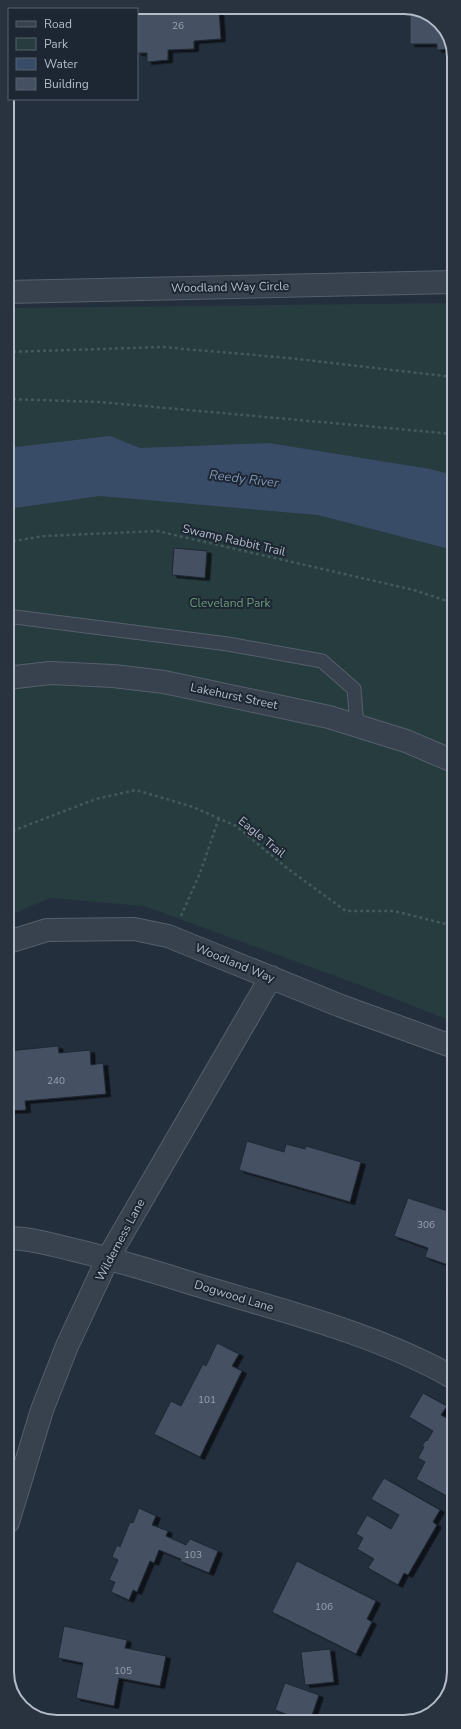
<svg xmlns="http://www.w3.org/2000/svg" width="461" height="1729" viewBox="0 0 461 1729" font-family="'Nunito Sans',sans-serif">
<defs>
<filter id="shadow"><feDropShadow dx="4.5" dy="2.5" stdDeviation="0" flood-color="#0009"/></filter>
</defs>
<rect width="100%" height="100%" fill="#242f3e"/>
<path fill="#263c3f" d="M453,303L454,1022L360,985L144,906L50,898L8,916L7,308Z"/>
<path fill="#394c67" d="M110,436L140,448L269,443L430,469L453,475V550L318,515L100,496L7,509V448Z"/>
<path fill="#455162" stroke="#1f2835" filter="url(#shadow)" d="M101,7H216L217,10H219L221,39L194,41V49L168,50V60L147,62V53H137V9H101Z
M410,13H422L437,20L453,49L437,50V44H410Z
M174,548L207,551L205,578L172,575Z
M58,1046L59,1053L90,1050L91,1065L103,1063L106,1094L25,1101L26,1110L8,1111V1048V1051Z
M247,1141L284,1152L286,1144L305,1149L306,1146L361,1162L350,1202L239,1170Z
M408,1198L454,1213V1267L425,1257L428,1248L394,1236Z
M454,1268V1296L445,1293Z
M217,1343L239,1354L232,1366L242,1371L200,1457L154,1434L171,1401L181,1406L203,1364L206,1366Z
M423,1393L447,1406L441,1415L454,1422V1500L416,1479L425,1462L418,1458L424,1447L422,1446L426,1440L427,1441L433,1431L409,1417Z
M384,1478L440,1510L433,1522L437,1525L408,1575L404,1573L398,1585L368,1568L374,1559L357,1549L363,1538L356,1534L367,1515L391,1529L399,1515L371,1499Z
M139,1508L156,1516L152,1525L168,1531L166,1536L186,1545L190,1539L218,1551L209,1573L180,1561L181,1559L159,1550L154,1563L150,1561L137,1592L133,1590L129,1600L111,1592L115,1582L109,1580L118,1560L112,1557L117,1545L120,1547L130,1522L133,1523Z
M297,1561L376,1601L367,1619L372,1622L356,1654L272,1612Z
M64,1626L127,1640L125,1648L166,1656L160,1686L119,1678L114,1706L76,1698L83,1663L58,1658Z
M330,1649L334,1682L305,1685L301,1652Z
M285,1683L319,1695L310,1721H305L275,1710Z"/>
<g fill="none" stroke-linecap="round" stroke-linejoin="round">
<defs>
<path id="lane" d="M7,616L228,644L322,661L354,689L357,726"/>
<path id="street" d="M7,292L453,282
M7,678L50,673L113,676L164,682L329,717L406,741L453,761
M8,942L47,930L134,929L168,936L341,1006L454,1047
M8,1238C29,1238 49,1244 70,1249C108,1258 146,1269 184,1281C271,1308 374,1332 454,1378
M8,1522L42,1410L67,1346L108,1258L271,977"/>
</defs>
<use href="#lane" stroke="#565f6c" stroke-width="15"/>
<use href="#street" stroke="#565f6c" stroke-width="24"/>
<path stroke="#44595c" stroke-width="2.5" stroke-dasharray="3 3" stroke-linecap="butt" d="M7,352L162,347L289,358L453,377
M7,399L100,402L453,434
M7,542L45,536L157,531L414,590L453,603
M7,833L96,799L136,790L193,807L236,826L288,869L346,911H394L454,926
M181,916L200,873L219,818"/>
<use href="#lane" stroke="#38414e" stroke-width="13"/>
<use href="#street" stroke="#38414e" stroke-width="22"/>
</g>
<g text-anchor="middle" stroke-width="4" stroke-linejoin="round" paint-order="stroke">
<g font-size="10" fill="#98a1af">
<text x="178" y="29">26</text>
<text x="56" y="1084">240</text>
<text x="426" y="1228">306</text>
<text x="207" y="1403">101</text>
<text x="193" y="1558">103</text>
<text x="324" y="1610">106</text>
<text x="123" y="1674">105</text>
</g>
<g font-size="12" fill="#b4bcc9" stroke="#1d2633">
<text transform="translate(230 287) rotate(-1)" y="4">Woodland Way Circle</text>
<text transform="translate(234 540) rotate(13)" y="4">Swamp Rabbit Trail</text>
<text transform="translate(234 696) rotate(12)" y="4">Lakehurst Street</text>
<text transform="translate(262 837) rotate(39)" y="4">Eagle Trail</text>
<text transform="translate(235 963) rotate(22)" y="4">Woodland Way</text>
<text transform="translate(120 1240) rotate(-62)" y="4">Wilderness Lane</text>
<text transform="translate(234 1296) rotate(17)" y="4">Dogwood Lane</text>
</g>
<g font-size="12" fill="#6b9a76" stroke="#1d2633">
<text x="230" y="607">Cleveland Park</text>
</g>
<g font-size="13" font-style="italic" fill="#7c92b1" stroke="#1d2633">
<text transform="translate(244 478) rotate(7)" y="5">Reedy River</text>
</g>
</g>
<path d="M0 0H461V1729H0ZM57 14H404A43 43 0 0 1 447 57V1672A43 43 0 0 1 404 1715H57A43 43 0 0 1 14 1672V57A43 43 0 0 1 57 14Z" fill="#29323f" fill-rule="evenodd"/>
<path fill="none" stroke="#b4bcc9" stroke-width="2" d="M57 14H404A43 43 0 0 1 447 57V1672A43 43 0 0 1 404 1715H57A43 43 0 0 1 14 1672V57A43 43 0 0 1 57 14Z"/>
<rect x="8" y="8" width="130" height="92" fill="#1d2633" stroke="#59626f"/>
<rect x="16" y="21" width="20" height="6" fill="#38414e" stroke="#59626f"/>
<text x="44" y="28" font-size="12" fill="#b4bcc9">Road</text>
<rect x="16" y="38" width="20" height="12" fill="#263c3f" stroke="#59626f"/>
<text x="44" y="48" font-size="12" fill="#b4bcc9">Park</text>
<rect x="16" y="58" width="20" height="12" fill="#394c67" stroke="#59626f"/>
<text x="44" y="68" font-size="12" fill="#b4bcc9">Water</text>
<rect x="16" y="78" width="20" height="12" fill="#455162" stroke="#59626f"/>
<text x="44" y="88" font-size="12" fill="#b4bcc9">Building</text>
</svg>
